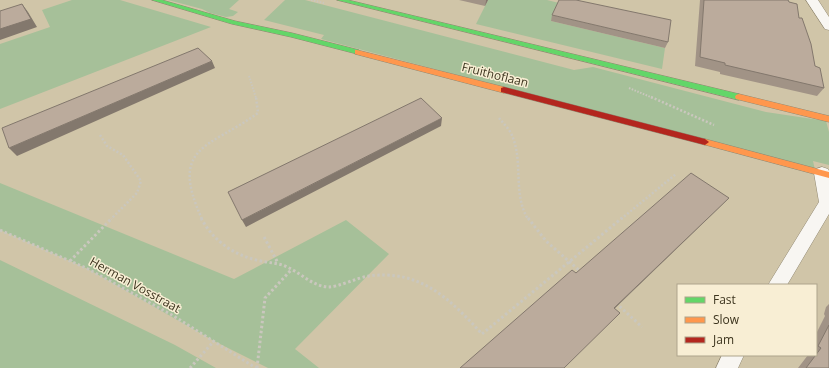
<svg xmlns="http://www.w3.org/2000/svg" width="829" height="368" viewBox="0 0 829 368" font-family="'Open Sans',sans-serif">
<rect width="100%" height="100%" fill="#d0c5a8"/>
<path fill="#a6c099" d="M72,0H120L211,27L0,109V44L50,27L42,10Z
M168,0H239L229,9L238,12L233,16L226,17L210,13L202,9Z
M285,0H305L574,70L593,67L766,112L826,121L829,132V165L813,161L815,170L321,39L324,35L264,20Z
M488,0H547L559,3L551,21L665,48L662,69L476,24Z
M0,183L234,279L346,220L389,254L295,349L319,368H268L214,341L88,269L0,230Z
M0,260L175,345L216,368H0Z"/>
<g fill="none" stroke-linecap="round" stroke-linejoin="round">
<defs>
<path id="street" d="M806,0H818L829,17V30L825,29Z
M822,167L828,169L829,171V214L787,285H768L819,202L814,173L816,169Z
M722,355H744L738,368H716Z"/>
<path id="fast" d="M152,0H162L235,21L292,33L359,50L361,52L357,54L291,37L232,24Z
M337,0H348L739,94L743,97L739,100Z"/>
<path id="slow" d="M355,50H357L504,87L508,90L504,93L355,54Z
M739,94L829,116V122L736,99L735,97L736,95Z
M705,139L829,172V178L702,144L701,142Z"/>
<path id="jam" d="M504,87L705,139L709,142L705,145L501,92V88Z"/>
</defs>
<use href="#street" stroke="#918872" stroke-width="1"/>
<use href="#fast" stroke="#918872" stroke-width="1"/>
<use href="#slow" stroke="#918872" stroke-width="1"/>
<use href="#jam" stroke="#918872" stroke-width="1"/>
<path stroke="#cac7be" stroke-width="2" stroke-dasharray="1.5 1.5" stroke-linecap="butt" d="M311,0L324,3
M249,76L256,98
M629,88L653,98"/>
<path stroke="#cac7be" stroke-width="2.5" stroke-dasharray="2 2" stroke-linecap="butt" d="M651,97L714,125
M499,118C504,124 511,131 513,138C523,164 513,195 528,219
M100,135L107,146L123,155L141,181L137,193L111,219
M202,219C168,145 210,148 258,113L256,97
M621,219L676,174"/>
<path stroke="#cac7be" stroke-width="3" stroke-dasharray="2.5 2.5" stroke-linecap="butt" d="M201,218C214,242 235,256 261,261C270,263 279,263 287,267C301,273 312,286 328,287C339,287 356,278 369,276C420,269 450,299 482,334L622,218
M528,218L546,241L581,272
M0,230L88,269L172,315L256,368
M264,237L278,263
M70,261L112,218
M616,303L642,327
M190,368L214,341
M257,368L265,298L292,269"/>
<use href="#street" fill="#f8f6f2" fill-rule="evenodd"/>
<use href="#fast" fill="#63d668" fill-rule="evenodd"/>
<use href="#slow" fill="#ff974d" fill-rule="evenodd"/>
<use href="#jam" fill="#b3261e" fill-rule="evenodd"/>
</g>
<path fill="#a19386" d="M459,0H488L485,6Z
M700,0H788L799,18L815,66L824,88L817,96L720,74V72L695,66Z
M552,15L668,42L665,48L551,21Z
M829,304V368H798L808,355H816V334L825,316L824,314L826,307Z"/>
<path fill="#83786d" d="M486,0H488L485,6L486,1Z
M22,4L28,12L37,27L0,40V29Z
M212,61L215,68L17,156L9,148Z
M442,118L441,126L246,227L242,220Z
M729,198L722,205L609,314L614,308Z"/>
<path fill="#bbab9c" stroke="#83786d" d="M559,0H576L671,20L668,42L552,15Z
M704,0H788L789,2L797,4L799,18H802L811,44L815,66L820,68L824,88L725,65V63L700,57Z
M22,4L31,19L0,29V11Z
M198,48L212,61L9,148L2,128Z
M421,98L442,118L242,220L228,192Z
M691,173L729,198L614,308L620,313L564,368H460L572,270L576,273Z
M829,325V368H806L821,348L818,346Z"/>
<g text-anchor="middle" stroke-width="3" stroke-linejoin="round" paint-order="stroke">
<g font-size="12" fill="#3c341e" stroke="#f8eed4">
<text transform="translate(495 75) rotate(14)" y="4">Fruithoflaan</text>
<text transform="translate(135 285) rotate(29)" y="4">Herman Vosstraat</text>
</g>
</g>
<rect x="677" y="284" width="140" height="72" fill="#f8eed4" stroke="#ada48b"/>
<rect x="685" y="297" width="20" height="6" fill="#63d668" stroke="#ada48b"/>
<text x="713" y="304" font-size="12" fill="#3c341e">Fast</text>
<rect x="685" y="317" width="20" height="6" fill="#ff974d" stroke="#ada48b"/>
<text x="713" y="324" font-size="12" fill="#3c341e">Slow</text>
<rect x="685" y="337" width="20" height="6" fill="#b3261e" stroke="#ada48b"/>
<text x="713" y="344" font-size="12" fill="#3c341e">Jam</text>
</svg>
